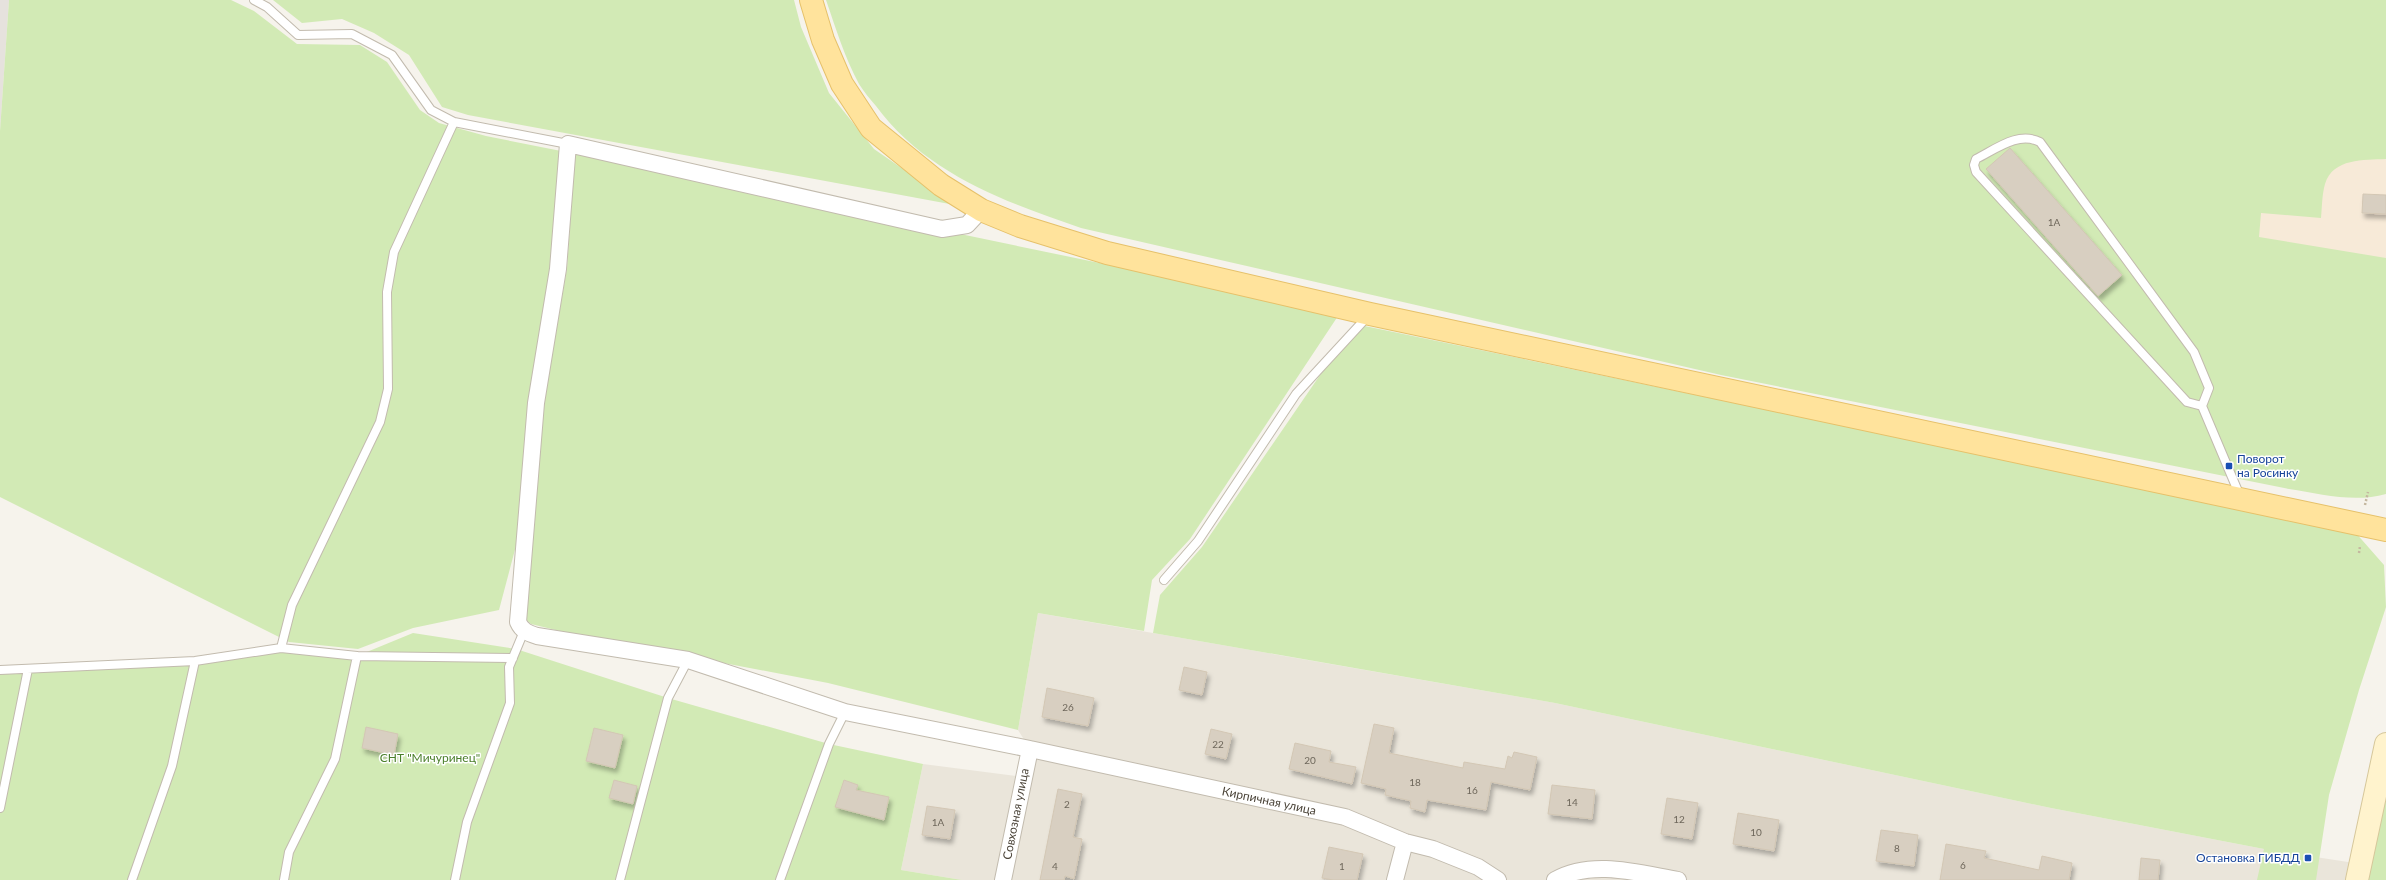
<svg xmlns="http://www.w3.org/2000/svg" width="2386" height="880" viewBox="0 0 2386 880" font-family="Lato,sans-serif">
<defs>
<filter id="shadow"><feDropShadow dx="2.5" dy="4.5" stdDeviation="2" flood-color="#0004"/></filter>
</defs>
<rect width="100%" height="100%" fill="#f6f3ec"/>
<path fill="#eae5da" d="M1038,613L1555,703L2051,808L2264,849L2361,864L2357,880H962L901,870L923,764L1023,777L1030,749L1018,730Z"/>
<path fill="#f7ead8" d="M2270,90L2386,107V287L2243,261Z"/>
<path fill="#e6e2dd" d="M0,0H9L0,131Z"/>
<path fill="#d2eab5" d="M9,0H231L254,11L297,44L360,45L387,62L420,110L439,123L486,136L561,151L552,269L517,542L499,610L413,628L358,649L289,642L0,497V131Z
M273,0H794L801,27L829,93L874,149L955,205L468,115L442,107L409,55L374,33L342,19L302,23Z
M826,0H2386V159C2364,160 2333,158 2325,184C2322,194 2322,208 2321,218L2261,213L2259,237L2386,258V494C2354,503 2321,494 2289,489L1721,375L1081,228C1005,202 925,173 876,106C870,99 864,92 859,84C845,58 836,29 826,0Z
M575,154L1340,313L1190,539L1152,580L1144,631L1038,613L1018,730L828,683L572,634L531,624L523,617L544,403L567,268Z
M1355,324L2355,532L2384,565L2386,607L2359,690L2329,795L2316,880H2257L2264,849L2051,808L1555,703L1153,633L1160,595L1202,547Z
M413,633L516,649L668,698L829,744L923,764L901,870L962,880H0V670L195,661L281,648L357,656Z
M2386,751V880H2359Z"/>
<path fill="#d8cfc1" stroke="#d3c7b4" filter="url(#shadow)" d="M2010,148L2122,275L2098,296L1986,169Z
M2363,194L2386,195V214L2362,213Z
M1184,667L1207,672L1202,695L1179,690Z
M1047,688L1094,698L1088,726L1042,717Z
M1374,724L1394,728L1389,753L1463,768L1464,762L1505,769L1508,756L1512,758L1514,752L1537,757L1530,790L1491,782L1486,810L1427,800L1425,812L1410,808L1411,801L1385,795L1386,789L1361,783Z
M366,727L398,734L394,755L362,748Z
M594,728L623,735L615,768L586,761Z
M1211,729L1232,734L1226,759L1205,754Z
M1295,743L1331,751L1329,762L1356,767L1352,784L1289,769Z
M614,780L637,786L633,804L609,798Z
M844,780L858,785L856,790L889,797L884,820L835,807Z
M1552,785L1595,790L1592,819L1548,814Z
M1058,789L1082,794L1073,837L1082,839L1074,879L1065,876L1064,880H1040Z
M1667,798L1698,803L1692,839L1661,834Z
M927,806L955,810L950,839L922,835Z
M1738,813L1779,820L1774,851L1733,844Z
M1881,830L1918,835L1914,866L1876,861Z
M1946,844L1986,851L1984,858L2039,870L2042,856L2072,863L2069,880H1940Z
M1329,847L1363,854L1357,880H1333L1322,878Z
M2141,858L2160,860L2158,880H2139Z"/>
<g fill="none" stroke-linecap="round" stroke-linejoin="round">
<defs>
<path id="lane" d="M254,0L267,7L298,35L352,34L392,55L431,110L454,122L568,144
M2202,406L2209,388L2194,352L2040,142C2018,131 1996,149 1976,159L1974,165L1976,172L2187,402L2202,406L2240,496
M1164,580L1198,541L1296,394L1368,316
M281,648L292,605L380,422L388,389L387,292L394,252L454,122
M0,670L195,661L281,648L357,656L513,658
M0,808L28,669
M132,880L172,766L195,661
M284,880L289,852L335,759L357,656
M455,880L467,822L510,703L509,667L524,631
M620,880L668,698L688,660
M780,880L829,744L845,712"/>
<path id="street" d="M981,210L967,225L942,229L568,144L558,269L536,403L518,622C522,631 528,633 537,636L688,660L845,712L1030,749L1345,817L1405,842L1433,849L1478,867L1498,880
M1003,880L1030,749
M1395,880L1405,842
M1555,880C1592,859 1638,873 1678,880"/>
<path id="secondary" d="M2357,880L2386,744"/>
<path id="primary" d="M811,0L823,40L842,84L871,128L941,185L981,210L1020,226L1107,253L1370,314L2386,530"/>
</defs>
<use href="#lane" stroke="#c2bbae" stroke-width="10"/>
<use href="#street" stroke="#c2bbae" stroke-width="18"/>
<use href="#secondary" stroke="#d6c79b" stroke-width="24"/>
<use href="#primary" stroke="#e6c16a" stroke-width="24"/>
<path stroke="#c4b79f" stroke-width="2.5" stroke-dasharray="2 2" stroke-linecap="butt" d="M2365,505L2368,492
M2359,553L2360,546"/>
<use href="#lane" stroke="#fff" stroke-width="8"/>
<use href="#street" stroke="#fff" stroke-width="16"/>
<use href="#secondary" stroke="#fff3cd" stroke-width="22"/>
<use href="#primary" stroke="#ffe39c" stroke-width="22"/>
</g>
<g fill="#1a4fb4" stroke="#fff" stroke-width="1.5">
<rect x="2225" y="462" width="8" height="8" rx="2"/>
<rect x="2304" y="854" width="8" height="8" rx="2"/>
</g>
<g text-anchor="middle" stroke-width="3" stroke-linejoin="round" paint-order="stroke">
<g font-size="10" fill="#6e675b">
<text x="2054" y="226">1А</text>
<text x="1068" y="711">26</text>
<text x="1218" y="748">22</text>
<text x="1310" y="764">20</text>
<text x="1415" y="786">18</text>
<text x="1472" y="794">16</text>
<text x="1572" y="806">14</text>
<text x="1067" y="808">2</text>
<text x="1679" y="823">12</text>
<text x="938" y="826">1А</text>
<text x="1756" y="836">10</text>
<text x="1897" y="852">8</text>
<text x="1963" y="869">6</text>
<text x="1055" y="870">4</text>
<text x="1342" y="870">1</text>
</g>
<g font-size="12" fill="#164399" stroke="#fff" text-anchor="start">
<text x="2237" y="463">Поворот<tspan x="2237" dy="14">на Росинку</tspan></text>
<text x="2300" y="862" text-anchor="end">Остановка ГИБДД</text>
</g>
<g font-size="12" fill="#4a7f2a" stroke="#fff">
<text x="430" y="762">СНТ "Мичуринец"</text>
</g>
<g font-size="12" fill="#4b4439" stroke="#fff">
<text transform="translate(1269 801) rotate(12)" y="4">Кирпичная улица</text>
<text transform="translate(1016 814) rotate(-79)" y="4">Совхозная улица</text>
</g>
</g>
</svg>
